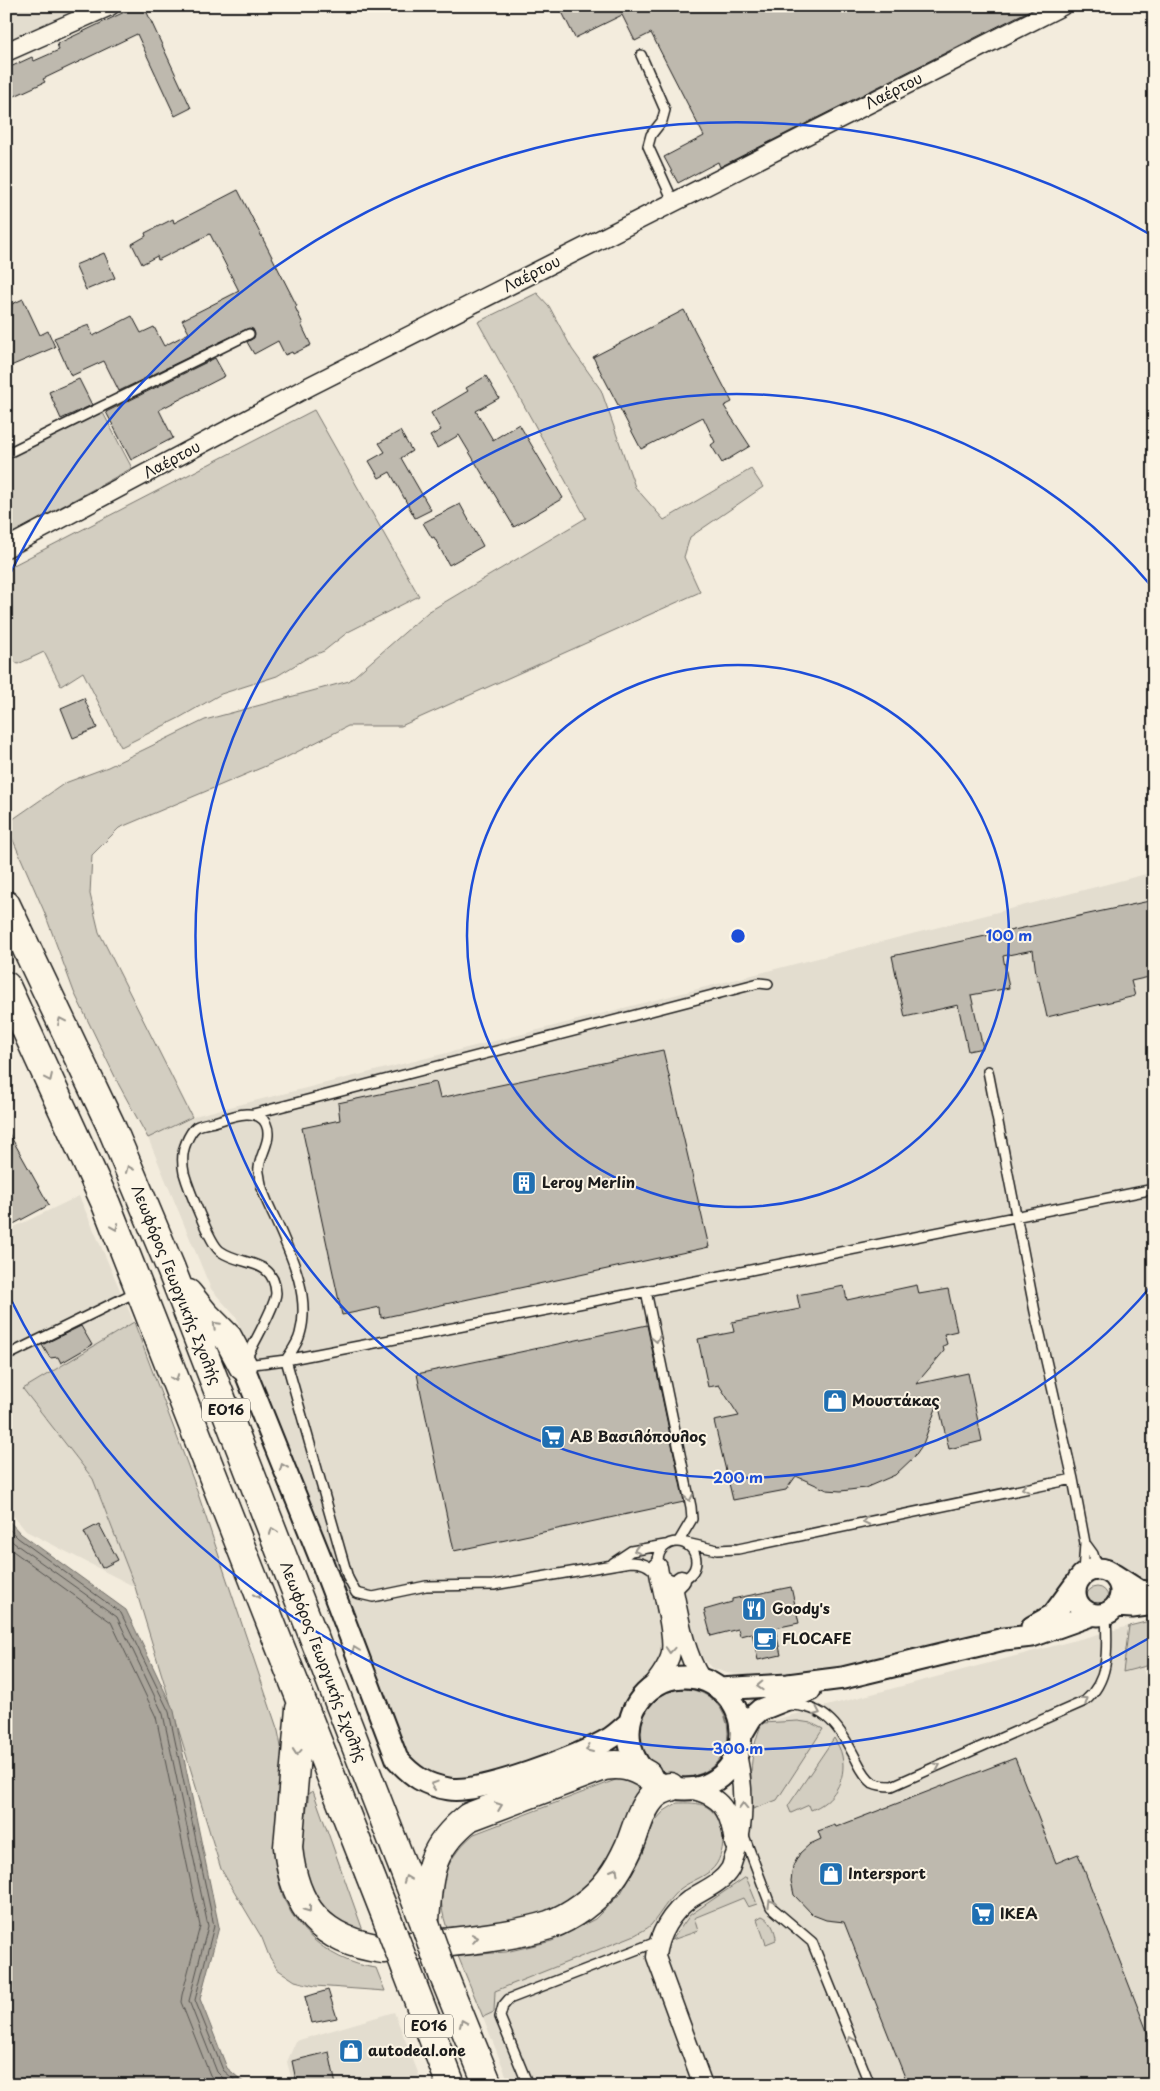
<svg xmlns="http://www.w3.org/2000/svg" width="1160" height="2091" viewBox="0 0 1160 2091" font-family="'Playpen Sans',sans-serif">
<rect width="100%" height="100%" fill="#f3ecdd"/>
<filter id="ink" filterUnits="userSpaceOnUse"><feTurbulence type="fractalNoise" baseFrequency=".02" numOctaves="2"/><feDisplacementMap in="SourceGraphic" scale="10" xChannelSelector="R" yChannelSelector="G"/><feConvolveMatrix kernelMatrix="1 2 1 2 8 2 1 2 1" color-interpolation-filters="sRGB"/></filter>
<g filter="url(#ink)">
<path fill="#e3ddcf" d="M6,6H125L126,7L6,65Z
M1154,872V1588L1102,1561L1088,1560L1067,1578L1038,1621L870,1664L791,1679L751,1676L727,1673L712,1668L701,1657L695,1644L677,1646L639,1683L610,1729L590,1744L447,1787L395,1753L253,1380L237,1318L211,1289L148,1138L198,1115L507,1038Z
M79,1196L134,1322L24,1389L93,1479L135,1587L26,1531L6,1507V1231Z
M1129,1626L1154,1702V2085H510L483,2017L494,2011L495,1991L717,1864L753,1806L750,1778L753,1750L762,1723Z
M394,2012L423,2085H293L287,2062L296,2041Z"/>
<path fill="#d3cec1" stroke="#78756e" d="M537,293L549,306L572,349L601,390L635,487L664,520L751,469L763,487L690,537L684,557L700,592L401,726H348L287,757L119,828L92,855L90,894L99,932L192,1117L148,1138L119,1085L74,992L44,911L6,824L65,783L108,767L205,720L349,681L428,612L586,518L478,322Z
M101,409L132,468L6,537V455Z
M314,410L419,596L348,632L324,651L307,658L277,676L221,694L179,718L121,747L83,672L61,686L44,652L18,664L12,660L6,650V569Z
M134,1322L194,1482L278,1731C280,1742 283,1754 283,1765C284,1799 276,1833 277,1868C280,1920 326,1962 376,1968L385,1991L315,1986L295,1981L277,1969L269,1956L262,1938L221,1869L135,1587L93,1479L23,1389Z
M1086 1598a11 11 0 1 1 22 0a11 11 0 1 1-22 0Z
M1154,1620V1664L1123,1672L1129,1626Z
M640 1733a44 44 0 1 1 88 0a44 44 0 1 1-88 0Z
M798,1721L811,1723L823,1729L777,1800L753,1809C749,1779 750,1751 762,1723Z
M834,1738C837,1743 841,1750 842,1756C847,1780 833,1802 811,1810L809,1805L791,1813L788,1806Z
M618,1779H631L641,1787L620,1846L604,1877L546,1919L449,1933C433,1894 442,1861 474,1834Z
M313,1791L366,1939L346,1929L315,1903L302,1859L304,1827L309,1793Z
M677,1803C687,1803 699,1802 707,1807C725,1819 727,1845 717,1863C710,1876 691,1880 680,1889C668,1899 661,1913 651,1925C647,1929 640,1932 635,1935L495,1991L494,2012L483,2017L458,1956L506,1952L552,1941L595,1919L621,1893L642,1856L654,1822L664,1811Z
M746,1877L757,1904L748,1907L743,1898L694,1918L698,1931L672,1940L690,1915Z
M762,1916C770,1919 776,1931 776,1940L766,1944L757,1919Z"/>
<path fill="#aaa59b" stroke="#716e68" d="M6,1518L21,1534L126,1610L174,1711L219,1927L200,1999L227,2068L247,2085H6Z"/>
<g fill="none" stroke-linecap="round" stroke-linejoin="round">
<path stroke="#55534f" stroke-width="1" d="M6,1526L18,1538L121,1613L169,1712L214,1926L195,2000L223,2070L240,2085
M6,1535L14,1543L117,1617L163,1714L208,1926L189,2001L217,2072L230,2085
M6,1546L111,1622L156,1717L200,1926L182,1995L181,2002L210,2075L218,2085"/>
</g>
<path fill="#beb9ae" stroke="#1c1c1c" d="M137,6H144L191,108L175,116L137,34L43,79L45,82L6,100V69L32,57L34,61L59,50L57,44Z
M559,6H1038L720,167L718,162L678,183L664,157L704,136L651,33L635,41L622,15L575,38Z
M238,190L297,306L295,307L303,324H301L311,345L293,354L292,352L285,355L278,341L254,354L247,342L254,338L255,334L253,329L249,328L119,391L104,361L71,376L54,338L89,325L93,336L132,316L141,333L154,327L164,346L189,333L182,320L239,291L210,234L158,260L157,256L142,264L132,244L146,236L145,233L173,219L174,223Z
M104,253L115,278L86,290L75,265Z
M23,299L40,335L48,331L55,347L6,368V307Z
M684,310L732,402L724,406L750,446L722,463L711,445L715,442L703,417L641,449L593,357Z
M215,358L225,376L159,410L173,438L131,460L106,412Z
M486,376L499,398L476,411L493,440L519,424L563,498L514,527L459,435L437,448L430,436L441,430L431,413L468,391L466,388Z
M79,379L92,405L61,419L49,392Z
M400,431L412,451L401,458L431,510L415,518L390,472L379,478L369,461L385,452L379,443Z
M460,504L483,546L449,565L434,537L432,538L423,523Z
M84,698L97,728L73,738L61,708Z
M1154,900V976L1131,981L1135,996L1047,1017L1039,981H1037L1033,950L1003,956L1009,988L971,995L983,1048L968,1051L958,1005L905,1017L892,956Z
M663,1050L709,1247L381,1318L380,1307L342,1315L302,1128L340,1120L338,1103L436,1082L440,1098Z
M6,1128L49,1205L6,1228Z
M917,1285L919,1294L948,1289L957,1331L944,1334L947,1344L943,1346L944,1351L916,1384L968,1373L982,1441L949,1449L938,1403L923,1444L914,1457L895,1475L865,1488L841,1491L827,1490L796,1476L786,1490L733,1500L714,1421L739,1416L719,1385L708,1387L698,1339L734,1332L732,1322L800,1309L797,1295L844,1286L847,1300Z
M647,1325L684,1502L454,1551L417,1374Z
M81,1326L92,1345L61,1363L58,1357L50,1358L42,1345Z
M99,1524L118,1560L102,1568L84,1532Z
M791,1587L799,1623L775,1628L781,1655L758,1660L752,1633L740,1636L738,1629L711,1636L704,1610L732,1602V1599Z
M1015,1758L1056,1863L1078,1854L1154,2049V2085H908L844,1922L826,1920L813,1915L794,1895L791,1881L793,1866L800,1853L810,1844L821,1839L818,1831L835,1825L836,1827Z
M328,1990L337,2018L312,2023L305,1997Z
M329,2052L336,2085H297L292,2061Z"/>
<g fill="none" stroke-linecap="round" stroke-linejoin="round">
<defs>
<path id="service" d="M641,55L665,110L662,121L651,135L648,146L674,203
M6,454L249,334
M988,1071L1035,1312L1073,1479L1085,1543
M253,1114L759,983L768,984
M646,1291L691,1507L692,1519L679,1541
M6,1356L138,1291
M245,1361C251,1348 276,1305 276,1293C274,1257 242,1267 220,1251C210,1244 188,1187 184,1173C182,1163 182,1152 186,1143C188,1138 191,1131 196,1127C201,1124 209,1123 214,1122C228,1118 257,1105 266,1124C273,1139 260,1154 259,1168C258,1171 260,1176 260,1179C262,1194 270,1208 276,1221C291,1255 311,1296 300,1334C298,1343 291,1352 286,1360L348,1578L356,1593L373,1597L426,1586L494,1585L630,1562C642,1562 649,1565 657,1574
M246,1365L286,1360L646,1291L1154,1189
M658 1561a19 19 0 1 1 38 0a19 19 0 1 1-38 0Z
M686,1543L717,1550L738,1549L1073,1479
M613,1563L631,1551L665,1545
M1083,1573L1085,1543L1093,1554L1097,1568
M788,1705C828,1705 840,1729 857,1761C861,1769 866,1778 873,1783C879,1786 885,1786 892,1786L1085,1701C1111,1679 1107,1646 1106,1614
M743,1833L771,1907L812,1942L870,2085
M528,2085L500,2017L503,2006L509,1999L659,1941"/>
<path id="minor" d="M6,52L110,6
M6,548L310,386L1062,6
M681,1580L675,1586L674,1591C680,1622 685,1652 701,1679
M651,1688C658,1678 666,1669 670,1657C676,1637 661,1590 658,1567
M689,1789C723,1796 730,1812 734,1844
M703,2085L656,1957C658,1934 672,1912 690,1899C703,1890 721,1884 730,1869C732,1865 733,1859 735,1855C746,1821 744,1787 737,1753"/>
<path id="tertiary" d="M243,1366L322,1562L397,1759C412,1776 425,1785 449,1789C480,1794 581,1756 609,1739C616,1735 623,1728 630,1722
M1075 1592a23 23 0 1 1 46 0a23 23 0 1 1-46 0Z
M1114,1575L1139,1591L1154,1593
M1116,1606L1132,1607L1154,1604
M1032,1627L1053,1615L1075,1585
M629 1733a56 56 0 1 1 112 0a56 56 0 1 1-112 0Z
M719,1689L788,1685L843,1678L1004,1639L1032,1636L1091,1615
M741,1735L751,1718L760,1710L810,1690"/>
<path id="primary" d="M6,905L110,1124L171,1269L425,1924
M6,986L106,1204L388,1921
M188,1294L205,1315L228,1338L243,1366
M300,1709L288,1847C294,1908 321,1941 383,1949C434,1943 500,1940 549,1925C571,1917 596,1899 610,1880C617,1871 624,1858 629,1847C636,1831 640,1809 653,1796C658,1791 663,1789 670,1787
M425,1920C429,1872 429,1849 469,1817L604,1766C621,1763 632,1766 647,1775
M406,1968L451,2085
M443,1974L488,2085"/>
</defs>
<use href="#service" stroke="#1c1c1c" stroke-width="12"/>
<use href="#minor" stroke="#1c1c1c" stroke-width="21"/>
<use href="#tertiary" stroke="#1c1c1c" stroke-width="25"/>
<use href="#primary" stroke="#1c1c1c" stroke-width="31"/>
<use href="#service" stroke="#fcf5e5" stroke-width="9"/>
<use href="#minor" stroke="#fcf5e5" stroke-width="18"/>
<use href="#tertiary" stroke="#fcf5e5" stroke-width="21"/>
<use href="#primary" stroke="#fcf5e5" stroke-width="28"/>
<defs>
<path id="primary-bridge" d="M388,1921L406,1968
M425,1924L443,1974"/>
</defs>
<use href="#primary-bridge" stroke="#1c1c1c" stroke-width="31" stroke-linecap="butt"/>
<use href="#primary-bridge" stroke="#fcf5e5" stroke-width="28"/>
</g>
<defs><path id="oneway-chevron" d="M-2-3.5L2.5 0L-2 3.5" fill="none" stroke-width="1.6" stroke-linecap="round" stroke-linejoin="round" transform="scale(1.25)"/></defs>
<g stroke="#97938b">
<use href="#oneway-chevron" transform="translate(61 1021) rotate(-115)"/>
<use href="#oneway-chevron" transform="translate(49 1078) rotate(65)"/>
<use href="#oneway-chevron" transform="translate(129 1169) rotate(-113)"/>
<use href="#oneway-chevron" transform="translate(115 1227) rotate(68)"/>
<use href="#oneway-chevron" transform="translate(216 1325) rotate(-135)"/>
<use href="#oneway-chevron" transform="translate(656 1339) rotate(78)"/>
<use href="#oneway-chevron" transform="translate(175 1378) rotate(69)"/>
<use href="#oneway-chevron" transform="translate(283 1467) rotate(-112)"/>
<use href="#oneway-chevron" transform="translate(1025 1488) rotate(167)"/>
<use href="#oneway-chevron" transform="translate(689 1498) rotate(78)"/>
<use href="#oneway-chevron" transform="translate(866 1521) rotate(168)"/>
<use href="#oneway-chevron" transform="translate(273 1531) rotate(-111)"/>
<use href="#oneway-chevron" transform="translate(637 1550) rotate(164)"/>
<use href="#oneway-chevron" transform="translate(258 1595) rotate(68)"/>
<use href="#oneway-chevron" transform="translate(355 1650) rotate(-111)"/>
<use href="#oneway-chevron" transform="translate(670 1650) rotate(94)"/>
<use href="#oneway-chevron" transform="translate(760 1686) rotate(178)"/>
<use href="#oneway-chevron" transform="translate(1085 1700) rotate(-33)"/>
<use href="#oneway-chevron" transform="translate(817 1712) rotate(24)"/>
<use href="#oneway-chevron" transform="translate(589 1749) rotate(156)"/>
<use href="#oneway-chevron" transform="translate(297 1752) rotate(95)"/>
<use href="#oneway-chevron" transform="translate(937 1766) rotate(-24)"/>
<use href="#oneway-chevron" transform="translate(434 1785) rotate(-162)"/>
<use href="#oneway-chevron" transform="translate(499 1806) rotate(-21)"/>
<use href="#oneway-chevron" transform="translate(743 1806) rotate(-91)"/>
<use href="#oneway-chevron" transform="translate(615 1871) rotate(-60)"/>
<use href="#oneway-chevron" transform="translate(407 1879) rotate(-111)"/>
<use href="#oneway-chevron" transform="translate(771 1903) rotate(-120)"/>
<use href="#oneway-chevron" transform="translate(308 1909) rotate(54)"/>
<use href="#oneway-chevron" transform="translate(475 1938) rotate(-8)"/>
<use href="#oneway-chevron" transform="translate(463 2023) rotate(-112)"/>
<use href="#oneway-chevron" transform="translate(851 2040) rotate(-112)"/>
</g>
</g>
<g fill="none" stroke="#1d4ed8" stroke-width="2.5">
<circle cx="738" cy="936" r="271"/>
<path d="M1153 1284A542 542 0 1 1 1153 588"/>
<path d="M1151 1637A813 813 0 0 1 7 1292M7 580A813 813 0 0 1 1151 235"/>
</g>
<defs>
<symbol id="building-square" viewBox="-11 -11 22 22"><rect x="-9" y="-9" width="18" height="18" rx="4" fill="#1f6fb2" stroke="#fcf5e5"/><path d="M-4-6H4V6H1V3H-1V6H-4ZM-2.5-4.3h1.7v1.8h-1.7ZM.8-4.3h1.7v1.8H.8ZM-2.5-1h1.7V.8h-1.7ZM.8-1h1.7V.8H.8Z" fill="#fff"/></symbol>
<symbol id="shop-square" viewBox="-11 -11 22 22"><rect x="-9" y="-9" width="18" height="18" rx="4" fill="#1f6fb2" stroke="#fcf5e5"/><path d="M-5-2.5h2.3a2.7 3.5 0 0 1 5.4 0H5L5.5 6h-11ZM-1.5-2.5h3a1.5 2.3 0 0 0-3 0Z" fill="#fff"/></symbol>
<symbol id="supermarket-square" viewBox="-11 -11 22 22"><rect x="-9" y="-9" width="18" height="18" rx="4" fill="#1f6fb2" stroke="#fcf5e5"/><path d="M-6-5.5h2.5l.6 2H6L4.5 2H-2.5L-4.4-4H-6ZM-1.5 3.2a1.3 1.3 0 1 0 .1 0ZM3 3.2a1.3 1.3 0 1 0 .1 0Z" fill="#fff"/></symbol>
<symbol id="restaurant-square" viewBox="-11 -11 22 22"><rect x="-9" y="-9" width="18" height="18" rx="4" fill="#1f6fb2" stroke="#fcf5e5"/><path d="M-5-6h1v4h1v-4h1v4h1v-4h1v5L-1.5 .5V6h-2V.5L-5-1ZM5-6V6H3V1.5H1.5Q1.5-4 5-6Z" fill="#fff"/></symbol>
<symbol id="cafe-square" viewBox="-11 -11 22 22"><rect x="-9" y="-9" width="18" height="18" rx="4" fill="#1f6fb2" stroke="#fcf5e5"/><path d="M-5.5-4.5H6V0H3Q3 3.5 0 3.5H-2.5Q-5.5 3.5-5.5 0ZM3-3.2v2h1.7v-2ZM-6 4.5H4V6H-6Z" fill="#fff"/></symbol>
</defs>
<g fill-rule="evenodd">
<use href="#building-square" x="510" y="1169" width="28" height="28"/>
<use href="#shop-square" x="821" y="1387" width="28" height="28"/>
<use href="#supermarket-square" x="539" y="1423" width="28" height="28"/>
<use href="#restaurant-square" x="740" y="1595" width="28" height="28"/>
<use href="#cafe-square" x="751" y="1625" width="28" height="28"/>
<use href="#shop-square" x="817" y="1860" width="28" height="28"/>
<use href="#supermarket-square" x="969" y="1900" width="28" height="28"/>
<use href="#shop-square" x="337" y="2037" width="28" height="28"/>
</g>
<g text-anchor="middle" stroke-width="4" stroke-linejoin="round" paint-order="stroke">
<g fill="#fcf5e5" stroke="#5f5d58" stroke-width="1">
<rect x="202" y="1398.5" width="48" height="23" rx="4"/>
<rect x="405" y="2014.5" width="48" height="23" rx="4"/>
</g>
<g font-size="14" font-weight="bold" fill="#1c1c1c">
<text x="226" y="1415">ΕΟ16</text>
<text x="429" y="2031">ΕΟ16</text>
</g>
<g font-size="15" fill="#1c1c1c" stroke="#fcf5e5">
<text transform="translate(894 91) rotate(-27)" y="5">Λαέρτου</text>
<text transform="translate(532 274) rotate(-27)" y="5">Λαέρτου</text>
<text transform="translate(172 460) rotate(-28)" y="5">Λαέρτου</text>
<text transform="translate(176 1285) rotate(68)" y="5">Λεωφόρος Γεωργικής Σχολής</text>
<text transform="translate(323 1662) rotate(69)" y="5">Λεωφόρος Γεωργικής Σχολής</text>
</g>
<g font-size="15" font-weight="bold" fill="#1c1c1c" stroke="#fcf5e5" text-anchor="start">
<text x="542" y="1188">Leroy Merlin</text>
<text x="852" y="1406">Μουστάκας</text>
<text x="570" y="1442">ΑΒ Βασιλόπουλος</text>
<text x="772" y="1614">Goody's</text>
<text x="782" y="1644">FLOCAFE</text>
<text x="848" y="1879">Intersport</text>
<text x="1000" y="1919">ΙΚΕΑ</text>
<text x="368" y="2056">autodeal.one</text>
</g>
</g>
<circle cx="738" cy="936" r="8" fill="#1d4ed8" stroke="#fcf5e5" stroke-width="2.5"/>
<g font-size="15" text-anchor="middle" font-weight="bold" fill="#1d4ed8" stroke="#fcf5e5" stroke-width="4" stroke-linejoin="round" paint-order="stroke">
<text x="1009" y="941">100 m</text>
<text x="738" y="1483">200 m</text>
<text x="738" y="1754">300 m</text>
</g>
<rect width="1160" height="2091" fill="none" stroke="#fcf5e5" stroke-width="25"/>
<rect x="12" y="12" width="1135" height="2066" fill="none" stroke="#1c1c1c" stroke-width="2" filter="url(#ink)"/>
</svg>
